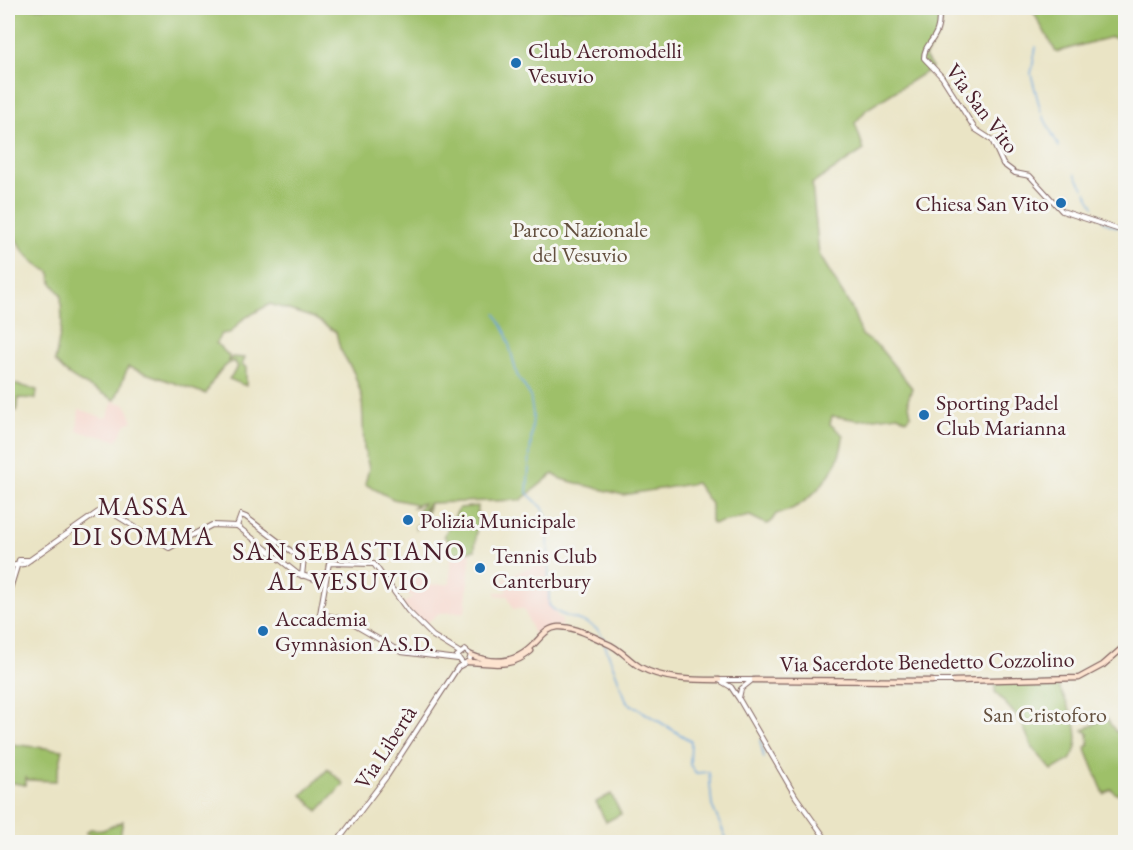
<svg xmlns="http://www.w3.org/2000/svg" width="1133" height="850" viewBox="0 0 1133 850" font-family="'EB Garamond',serif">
<rect width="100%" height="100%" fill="#f6f6f2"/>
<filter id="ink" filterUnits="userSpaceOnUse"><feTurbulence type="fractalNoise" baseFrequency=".0167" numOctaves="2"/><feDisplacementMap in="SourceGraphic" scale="12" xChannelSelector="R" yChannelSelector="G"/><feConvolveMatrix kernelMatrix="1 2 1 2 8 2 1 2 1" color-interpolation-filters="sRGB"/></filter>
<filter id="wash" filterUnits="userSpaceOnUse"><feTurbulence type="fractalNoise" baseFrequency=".008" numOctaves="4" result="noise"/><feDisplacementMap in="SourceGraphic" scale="24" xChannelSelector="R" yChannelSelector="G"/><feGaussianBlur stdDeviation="1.35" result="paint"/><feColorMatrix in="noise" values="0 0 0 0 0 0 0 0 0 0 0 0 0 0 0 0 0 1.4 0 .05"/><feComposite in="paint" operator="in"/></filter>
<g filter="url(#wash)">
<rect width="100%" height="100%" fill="#eae4c5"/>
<path fill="#f7d1c6" d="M113,401L126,405L133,421L126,424L117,440L77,431L79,409L104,418L108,416Z
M471,551L465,612L439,613L424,625L403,604L413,596H409L403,576L421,571L426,585L450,584L451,554Z
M547,560L548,605L562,621L561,627L554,626L534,635L524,609H513L508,596L496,595V592H507L503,579Z"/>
<path fill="#9ec069" stroke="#74704a" stroke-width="1.5" d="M8,8H940C946,34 936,36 925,57L932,68L867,109L855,123L864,150L812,184L819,254L852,309L862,335L879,347L912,388L908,400L911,415L906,420L898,415L859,420L832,416L830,424L843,435C842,469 809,508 776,514L770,523L766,524L750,516L713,524L711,521V504L696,483L623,495L561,479L553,474L521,500L430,503L426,517L416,529L415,527L423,519L428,503L419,518L418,511L423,503L419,504L417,506L413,507L416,504L393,499L365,484L369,468L364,449L362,397L354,373L340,349L336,332L314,318L270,304L243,319L230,333L221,334L216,343L229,356V361L232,357L245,358L242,365L246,367V386L229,379L238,367L234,361C222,365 211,382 206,394L128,367L115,400C94,388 69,381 55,361L62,323L61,295L52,283L50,272C27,261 19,246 8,224Z
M1031,8H1125V72L1119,39L1111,37L1056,52Z
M8,382L37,390L36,399L19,398L16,411L8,410Z
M478,506L475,550L449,554L448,541L444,536L459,508Z
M996,683L1057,684C1069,707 1087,736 1070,760L1052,770L1032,747L1021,721L995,692Z
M1106,718L1116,732L1125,728V791L1116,794L1111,789L1104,794L1085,747L1089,745L1088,733L1083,730Z
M10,744L63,750L56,781L27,780L26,777L25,785L8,782Z
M328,769L344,784L318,811L302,795Z
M611,794L621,814L606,822L596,802Z
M123,821L119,841L86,833L90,829L103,830Z"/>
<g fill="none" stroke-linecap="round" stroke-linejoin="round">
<path stroke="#6ea7dd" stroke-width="1.5" d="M1036,47L1031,74L1041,112
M1043,116L1059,147
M1075,174L1083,188
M1086,192L1094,206
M1100,215L1104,222
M1106,223L1118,227
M496,314L506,333L517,375L530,395L533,415L527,493L543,508L548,520L549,605C564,623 595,616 604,640
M605,645L627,702L691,741L690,765L696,773L709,772L712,806L728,842
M8,675L12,627
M760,740L764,758"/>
</g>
</g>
<g filter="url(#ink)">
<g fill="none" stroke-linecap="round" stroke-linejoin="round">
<defs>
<path id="tertiary" d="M938,8C943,41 924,40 924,58L942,77L975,129L992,140L1003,164L1015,173L1030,176L1062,211L1126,232
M237,526L241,515L246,517L295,554L304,557L302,576
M8,566L24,564L104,508L169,548L212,525L237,526L298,574L325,582
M8,611L10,589L19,560H30
M458,659L401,652L344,619L320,614L329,563L374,564L408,611L433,636L459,652
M719,680L731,687L739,699L796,797L828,842
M719,680H754
M932,681H954
M739,698L741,689L751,681
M337,842L387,776L458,667L469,661L471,655L465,650L457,656L463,664"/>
<path id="secondary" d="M606,643C620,648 628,660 640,667C663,680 693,680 719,680
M471,655C495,665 517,663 535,643C542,636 547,628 558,627C573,626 589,635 603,641
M468,662C492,663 511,669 531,651
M754,680L932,681
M954,681L1079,678L1103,665L1126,645"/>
</defs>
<use href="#tertiary" stroke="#826461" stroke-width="6"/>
<use href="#secondary" stroke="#826461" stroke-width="7"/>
<use href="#tertiary" stroke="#fff" stroke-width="4"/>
<use href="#secondary" stroke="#fde4d0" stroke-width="4.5"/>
</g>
</g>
<g fill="#1f6fb2" stroke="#f6f6f2" stroke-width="2">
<circle cx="516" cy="63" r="6"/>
<circle cx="1061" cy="203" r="6"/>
<circle cx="924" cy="415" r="6"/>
<circle cx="408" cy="520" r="6"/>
<circle cx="480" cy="568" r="6"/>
<circle cx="263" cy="631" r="6"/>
</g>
<g text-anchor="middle" stroke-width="6" stroke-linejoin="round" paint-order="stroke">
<g font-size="22" fill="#4a1f2b" stroke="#f6f6f2" text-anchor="start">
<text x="528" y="58">Club Aeromodelli<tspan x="528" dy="25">Vesuvio</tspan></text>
<text x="1049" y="211" text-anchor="end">Chiesa San Vito</text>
<text x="936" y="410">Sporting Padel<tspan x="936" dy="25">Club Marianna</tspan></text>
<text x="420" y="528">Polizia Municipale</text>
<text x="492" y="563">Tennis Club<tspan x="492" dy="25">Canterbury</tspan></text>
<text x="275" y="626">Accademia<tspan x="275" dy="25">Gymnàsion A.S.D.</tspan></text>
</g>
<g font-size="22" fill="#4a1f2b" stroke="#f6f6f2">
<text transform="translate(983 108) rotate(53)" y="8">Via San Vito</text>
<text transform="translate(927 661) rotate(-1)" y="8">Via Sacerdote Benedetto Cozzolino</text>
<text transform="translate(385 747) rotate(-57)" y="8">Via Libertà</text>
</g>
<g font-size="22" fill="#634f3e" stroke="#f6f6f2">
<text x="580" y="237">Parco Nazionale<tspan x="580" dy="25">del Vesuvio</tspan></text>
<text x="1045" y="722">San Cristoforo</text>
</g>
<g font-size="26" letter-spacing="1.5" fill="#4a1f2b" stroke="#f6f6f2">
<text x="143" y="515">MASSA<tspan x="143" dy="30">DI SOMMA</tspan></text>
<text x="349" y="560">SAN SEBASTIANO<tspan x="349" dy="30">AL VESUVIO</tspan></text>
</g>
</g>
<rect width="1133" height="850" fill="none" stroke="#f6f6f2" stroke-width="30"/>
</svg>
